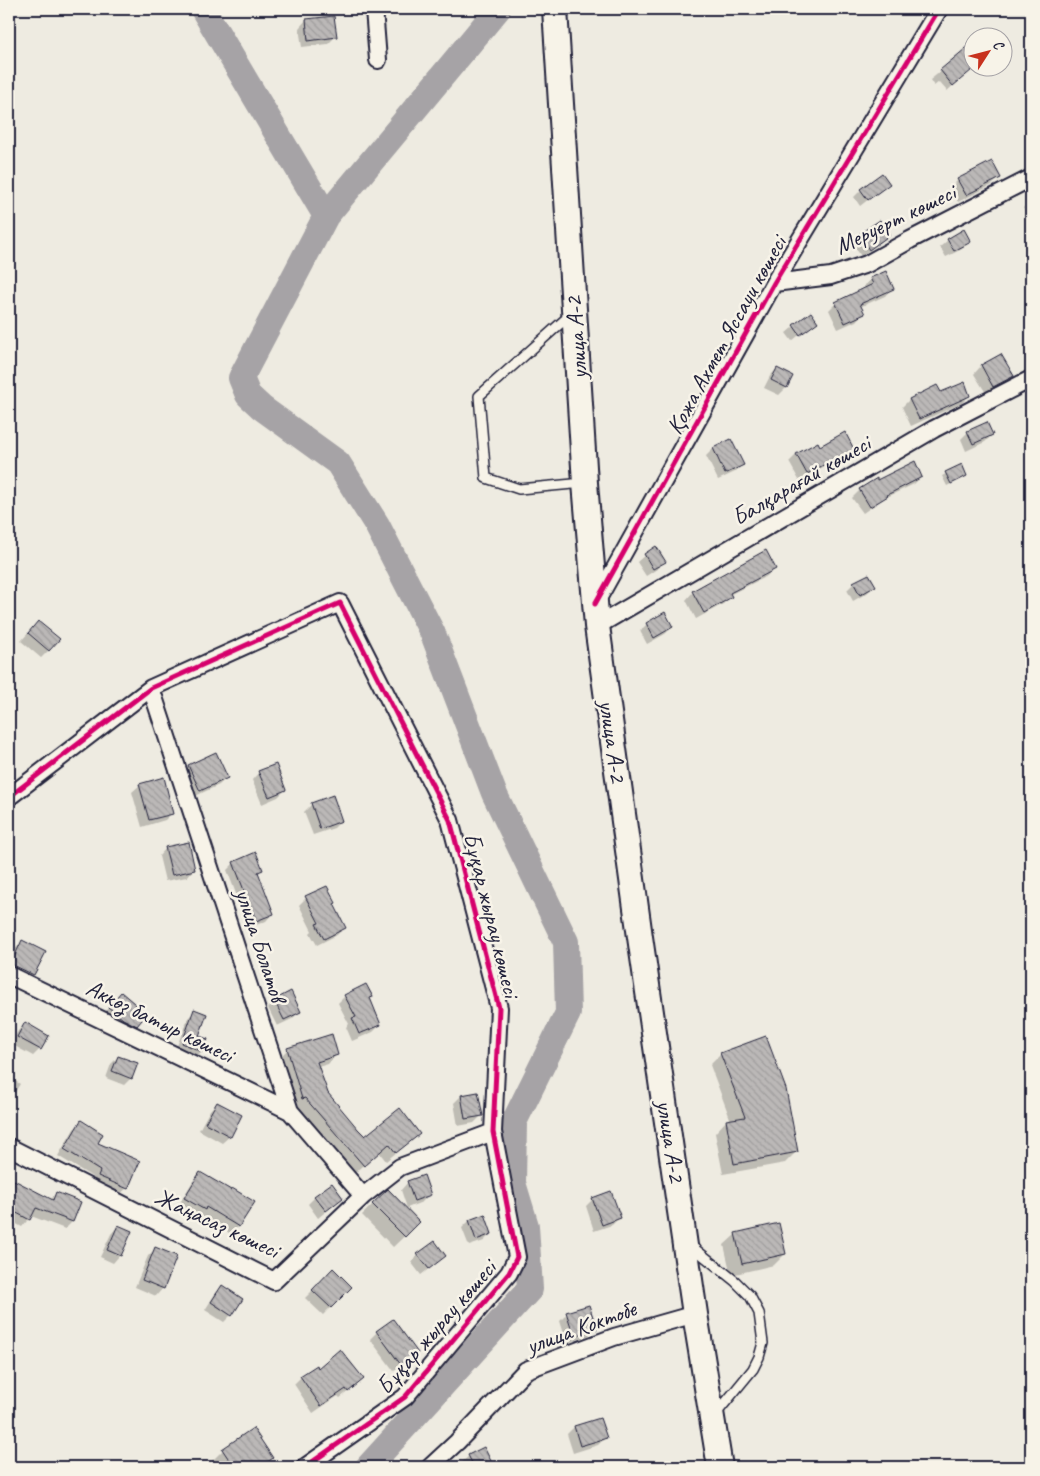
<svg xmlns="http://www.w3.org/2000/svg" width="1040" height="1476" viewBox="0 0 1040 1476" font-family="Caveat,sans-serif">
<defs>
<pattern id="building-back-hatch" width="6" height="6" patternUnits="userSpaceOnUse" patternTransform="scale(1.25)"><rect width="6" height="6" fill="#bbb8b7"/><path d="M-1 5l2 2M0 0l6 6M5-1l2 2" fill="none" stroke="#a09e9e"/></pattern>
</defs>
<rect width="100%" height="100%" fill="#eeebe1"/>
<filter id="ink" filterUnits="userSpaceOnUse"><feTurbulence type="fractalNoise" baseFrequency=".02" numOctaves="2"/><feDisplacementMap in="SourceGraphic" scale="10" xChannelSelector="R" yChannelSelector="G"/><feConvolveMatrix kernelMatrix="1 2 1 2 8 2 1 2 1" color-interpolation-filters="sRGB"/></filter>
<g filter="url(#ink)">
<path fill="#0003" d="M321,9H347L322,13Z
M306,20L335,37L328,44L302,47L299,28Z
M972,46V59L957,70V82L947,91L939,82L934,86L930,80Z
M999,178L992,185L958,202L951,187L958,180Z
M888,184L860,206L854,197L861,190Z
M1031,200V221L1023,208Z
M879,222L888,235L881,242L861,256L852,243L859,235Z
M948,240L969,241L962,249L946,257L940,247Z
M871,279L892,288L885,296L860,307L863,313L856,321L838,329L829,310L836,303L865,289L864,286Z
M810,313L816,321L792,341L786,333Z
M1000,355L1012,375L1005,382L986,393L974,374L981,366Z
M777,369L791,376L786,388L779,395L764,388L770,376Z
M940,394L969,396L962,403L911,426L902,407L909,400Z
M968,432L992,435L985,442L966,451L961,439Z
M731,441L742,465L735,472L718,480L706,456L713,449Z
M817,444L819,447L854,453L847,460L837,465L834,461L799,480L789,462L796,455Z
M961,466L966,476L947,486L942,476Z
M921,477L914,484L883,499L863,513L852,498L860,490L876,480Z
M656,548L664,561L657,569L646,576L637,562L645,555Z
M765,551L774,568L767,576L729,595L730,597L723,604L696,619L686,600L693,592Z
M854,583L874,586L867,593L853,601L847,590Z
M647,624L672,627L665,634L647,644L640,631Z
M31,630L48,651L41,658L21,641Z
M189,766L226,778L219,785L193,797L182,773Z
M259,772L285,790L278,797L262,804L252,780Z
M140,785L172,813L165,820L142,827L132,792Z
M312,804L341,821L334,828L313,835L304,812Z
M166,848L194,869L187,877L165,881L159,856Z
M234,863L262,870L257,874L273,913L266,921L249,928L227,870Z
M306,898L332,904L344,927L337,935L317,945L310,933L312,931L299,905Z
M23,942L33,975L26,982L9,973V963L15,949Z
M345,996L380,1025L373,1032L352,1041L346,1027L349,1024L338,1003Z
M114,1001L136,1025L129,1032L102,1015Z
M275,1001L299,1012L292,1019L277,1026L268,1008Z
M195,1011L197,1037L202,1051L195,1058L175,1051L188,1018Z
M25,1024L40,1049L33,1056L11,1044L18,1031Z
M288,1049L337,1054L328,1064L318,1067L327,1094L365,1138L419,1134L386,1161L379,1152L354,1174L293,1107L279,1058Z
M721,1054L796,1152L785,1163L723,1174L715,1133L726,1121H731L710,1065Z
M118,1057L131,1078L124,1085L106,1078L111,1064Z
M9,1077L20,1084L9,1101Z
M461,1096L481,1116L474,1123L458,1126L454,1103Z
M217,1103L230,1136L222,1143L199,1130L210,1110Z
M82,1122L127,1188L119,1195L92,1183L94,1178L58,1156L74,1129Z
M200,1174L253,1203L238,1227L231,1234L199,1214L196,1216L178,1206L193,1181Z
M14,1182L50,1200L56,1194L79,1203L72,1222L65,1229L31,1216L22,1227L9,1220V1186Z
M408,1182L429,1195L422,1202L407,1208L401,1190Z
M315,1197L342,1198L318,1218L308,1204Z
M593,1199L619,1218L612,1225L594,1231L586,1206Z
M373,1204L419,1222L393,1247L362,1215Z
M469,1221L491,1233L484,1241L469,1246L462,1228Z
M118,1226L120,1255L113,1263L100,1257L111,1234Z
M736,1234L785,1254L774,1265L731,1275L724,1245Z
M155,1249L163,1288L156,1296L135,1287L148,1256Z
M418,1255L445,1256L421,1275L411,1262Z
M333,1270L350,1287L323,1315L305,1298Z
M222,1287L231,1315L224,1322L205,1310L215,1294Z
M567,1314L596,1329L588,1336L567,1343L560,1321Z
M377,1332L416,1353L394,1371L370,1339Z
M318,1369L355,1386L340,1398L338,1396L313,1413L294,1384L301,1377Z
M574,1427L605,1438L598,1445L573,1453L567,1434Z
M484,1449L493,1467H463L461,1463L469,1456Z
M223,1450L272,1458L262,1467H216L212,1461Z"/>
<g fill="none" stroke-linecap="round" stroke-linejoin="round">
<path stroke="#a6a3a6" stroke-width="26" d="M203,9L326,216
M368,1467L530,1289L526,1226L513,1183L514,1122L568,1013L566,942L494,793L433,634L377,525L338,463L262,408L248,395L241,378L326,216L498,9"/>
</g>
<path fill="url(#building-back-hatch)" stroke="#22223b" d="M334,16L337,37L308,41L306,19Z
M972,43V70L953,86L940,70Z
M992,161L1001,178L966,195L957,179Z
M882,173L890,184L868,200L860,189Z
M880,220L890,235L869,250L859,234Z
M964,229L971,242L954,251L947,239Z
M886,271L894,289L860,304L865,314L845,323L835,302L873,284L870,278Z
M811,312L818,322L800,335L793,325Z
M1001,354L1014,376L993,387L981,365Z
M777,368L793,376L787,388L771,380Z
M965,382L970,396L919,419L909,399L937,385L941,392Z
M987,422L993,435L973,444L967,431Z
M845,432L856,453L844,459L842,455L807,474L796,454L818,442L820,446Z
M731,439L744,465L725,474L713,448Z
M915,461L922,477L887,495L888,496L870,507L859,489L877,478V480Z
M962,464L967,476L951,484L945,472Z
M656,546L666,562L653,569L644,554Z
M766,550L776,569L730,593L732,597L704,613L692,591Z
M869,574L876,586L860,595L853,582Z
M665,612L673,627L654,638L646,623Z
M38,621L60,639L49,651L28,633Z
M216,752L228,778L200,791L188,765Z
M276,764L286,790L269,797L258,771Z
M164,777L173,814L149,820L139,784Z
M333,795L342,821L320,829L311,803Z
M189,842L195,870L172,875L165,847Z
M256,852L263,870L258,872L274,914L256,921L233,862Z
M327,886L336,903L334,904L346,928L324,939L316,924L319,923L305,896Z
M22,940L46,952L34,975L11,964Z
M366,984L373,997L370,998L381,1025L359,1034L352,1018L356,1017L344,995Z
M291,991L301,1012L284,1020L274,1000Z
M121,992L147,1014L137,1026L123,1019L108,1007Z
M194,1009L207,1014L199,1036L208,1039L203,1052L182,1043Z
M25,1022L49,1036L41,1050L17,1037Z
M332,1034L338,1055L317,1062L328,1093L358,1129L365,1136L400,1108L420,1134L396,1153L389,1144L364,1166L305,1098L302,1099L287,1048Z
M766,1036L786,1089L798,1152L734,1164L726,1120L745,1117L720,1053Z
M118,1056L138,1063L132,1079L112,1071Z
M478,1092L483,1116L465,1119L461,1095Z
M217,1102L242,1115L231,1137L205,1123Z
M81,1120L103,1134L98,1143L140,1161L128,1189L98,1176L100,1171L64,1149Z
M200,1172L231,1190L232,1188L255,1202L239,1227L206,1207L205,1210L184,1198Z
M424,1175L431,1195L414,1201L407,1181Z
M14,1180L53,1200L56,1192L81,1202L73,1222L36,1208L30,1220L9,1209V1191Z
M332,1183L343,1198L326,1211L314,1196Z
M388,1189L420,1222L405,1237L372,1204Z
M611,1191L621,1218L602,1225L592,1198Z
M485,1214L492,1234L476,1240L469,1220Z
M779,1223L786,1254L742,1264L735,1233Z
M118,1225L132,1231L121,1256L107,1250Z
M435,1241L446,1256L429,1269L417,1254Z
M155,1247L177,1256L164,1289L142,1280Z
M333,1268L352,1287L331,1308L312,1290Z
M222,1285L243,1299L232,1316L211,1302Z
M589,1305L597,1329L574,1336L566,1312Z
M393,1319L418,1353L401,1365L376,1331Z
M340,1349L364,1379L348,1392L346,1389L321,1406L300,1376L317,1365L318,1368Z
M600,1418L607,1438L580,1446L574,1426Z
M253,1428L273,1458L261,1467H234L222,1449Z
M484,1447L494,1467H474L468,1455Z"/>
<g fill="none" stroke-linecap="round" stroke-linejoin="round">
<defs>
<path id="lane" d="M570,315L479,396L486,478L519,489L584,483
M690,1245L735,1281L750,1296L759,1313L763,1343L759,1357L753,1369L716,1414"/>
<path id="street" d="M374,9L378,60
M774,283L831,276L867,264L910,240L1031,178
M595,604L774,283L939,9
M597,626L934,429L1031,379
M151,688L290,1111L363,1196
M9,797L151,688L340,603L450,820L499,1008L493,1132L517,1257L509,1273L405,1397L305,1467
M9,975L290,1111
M9,1147L274,1281L363,1196L400,1167L493,1132
M430,1467L457,1442L526,1370L614,1337L695,1314"/>
<path id="secondary" d="M555,9L585,483L597,626L640,937L695,1314L720,1467"/>
</defs>
<use href="#lane" stroke="#22223b" stroke-width="12"/>
<use href="#street" stroke="#22223b" stroke-width="20"/>
<use href="#secondary" stroke="#22223b" stroke-width="28"/>
<use href="#lane" stroke="#f7f3e8" stroke-width="9"/>
<use href="#street" stroke="#f7f3e8" stroke-width="16"/>
<use href="#secondary" stroke="#f7f3e8" stroke-width="24"/>
<defs>
<path id="cycleway" d="M595,604L774,283L939,9
M9,797L151,688L340,603L450,820L499,1008L493,1132L517,1257L509,1273L405,1397L305,1467"/>
</defs>
<use href="#cycleway" stroke="#f7f3e8" stroke-width="8"/>
<use href="#cycleway" stroke="#d6006c" stroke-width="5"/>
</g>
</g>
<g text-anchor="middle" stroke-width="5" stroke-linejoin="round" paint-order="stroke">
<g font-size="24" fill="#22223b" stroke="#f7f3e8">
<text transform="translate(895 219) rotate(-26)" y="8">Меруерт көшесі</text>
<text transform="translate(726 335) rotate(-61)" y="8">Қожа Ахмет Яссауи көшесі</text>
<text transform="translate(576 338) rotate(-94)" y="8">улица А-2</text>
<text transform="translate(801 480) rotate(-30)" y="8">Балқарағай көшесі</text>
<text transform="translate(613 741) rotate(82)" y="8">улица А-2</text>
<text transform="translate(492 915) rotate(76)" y="8">Бұқар жырау көшесі</text>
<text transform="translate(261 945) rotate(72)" y="8">улица Болатов</text>
<text transform="translate(160 1021) rotate(26)" y="8">Аккөз батыр көшесі</text>
<text transform="translate(671 1141) rotate(81)" y="8">улица А-2</text>
<text transform="translate(217 1223) rotate(25)" y="8">Жаңасаз көшесі</text>
<text transform="translate(436 1327) rotate(-49)" y="8">Бұқар жырау көшесі</text>
<text transform="translate(581 1327) rotate(-20)" y="8">улица Коктобе</text>
</g>
</g>
<rect width="1040" height="1476" fill="none" stroke="#f7f3e8" stroke-width="30"/>
<rect x="15" y="15" width="1010" height="1446" fill="none" stroke="#22223b" stroke-width="2" filter="url(#ink)"/>
<g transform="translate(988 52) rotate(54)"><circle r="24" fill="#f7f3e8" stroke="#a29fa3"/>
<path d="M0-4L9 19L0 12L-9 19Z" fill="#c8321e"/>
<text y="-8" font-size="14" font-weight="bold" text-anchor="middle" fill="#22223b">С</text>
</g>
</svg>
